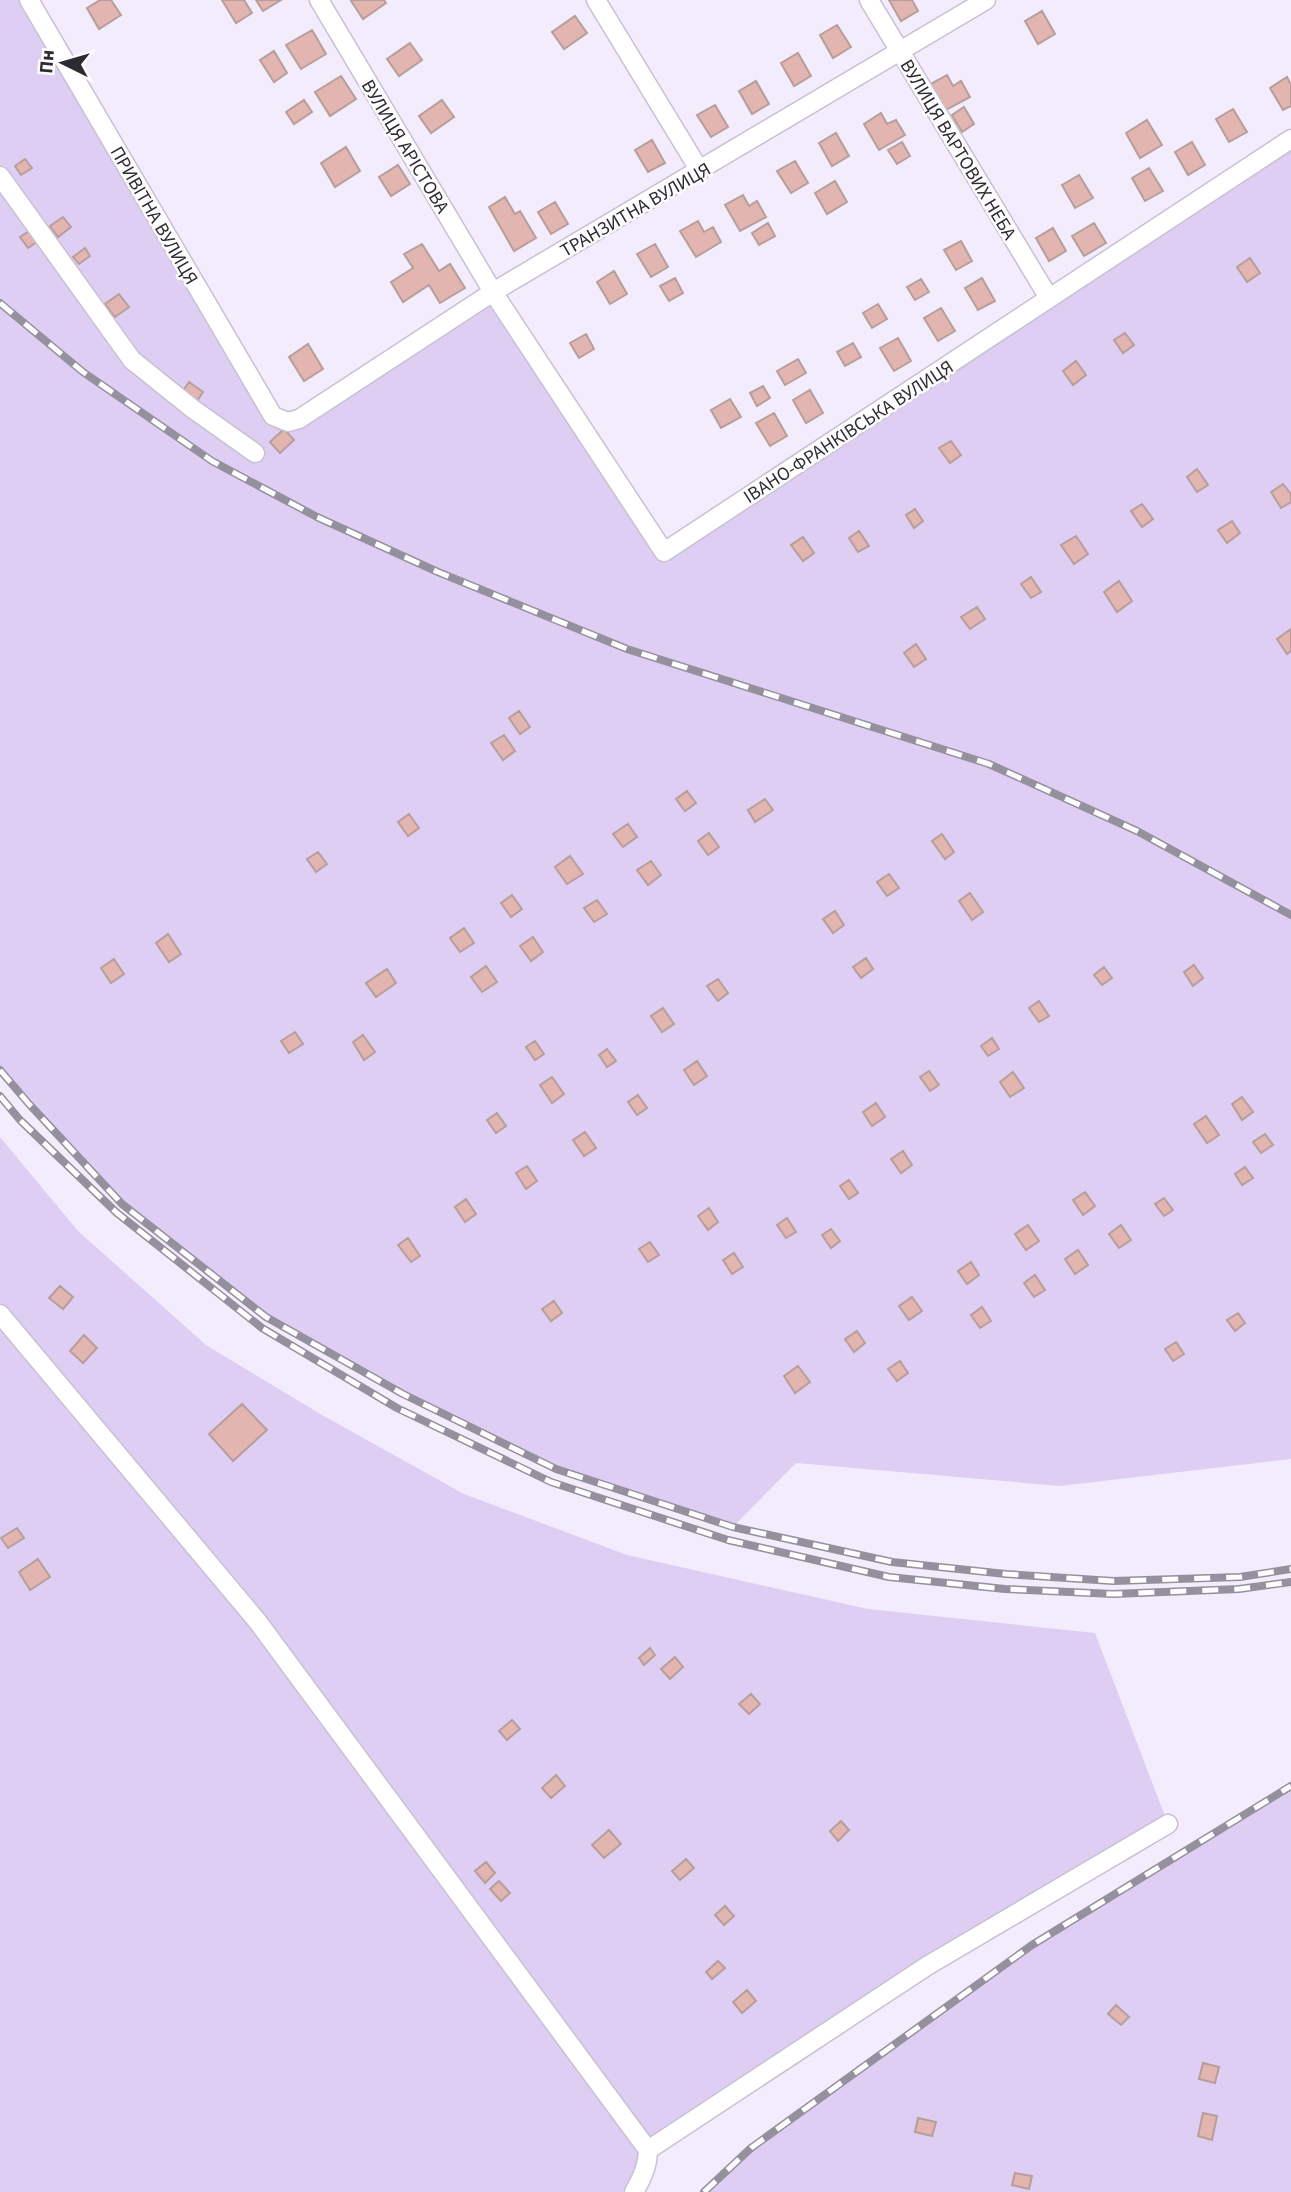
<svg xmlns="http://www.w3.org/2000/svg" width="1291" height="2192" viewBox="0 0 1291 2192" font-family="'Source Sans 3',sans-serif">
<rect width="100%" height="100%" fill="#f3ecfd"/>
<path fill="#decef3" d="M0,0H29L273,416L288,422L493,292L664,552L1291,139V1459L1060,1486L796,1463L733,1527L556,1469L403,1394L266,1317L122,1204L29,1104L0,1070Z
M0,1137L78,1231L206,1345L322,1415L464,1494L627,1555L868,1609L1095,1633L1168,1824L648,2150L634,2192H0Z
M1291,1786V2192H704L751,2148L1032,1945Z"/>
<path fill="#e3b5b0" stroke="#b69e9b" stroke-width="2" d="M100,0H111L121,15L99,29L87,8Z
M222,0H244L252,13L236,23Z
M256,0H281L263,11Z
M353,0H384L386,3L363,19L351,1Z
M889,0H912L918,11L901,21Z
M1042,11L1055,34L1038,44L1025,21Z
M575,16L587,33L564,49L552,32Z
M837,25L851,47L833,58L820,35Z
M312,30L326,54L301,69L286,45Z
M410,43L422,60L399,76L387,59Z
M274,51L287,73L274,82L260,60Z
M798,53L811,76L794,86L781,63Z
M947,75L953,86L961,81L970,97L944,111L929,85Z
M341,76L356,99L330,116L315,92Z
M1287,77L1291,85V106L1283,110L1270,88Z
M756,81L769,104L752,114L739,91Z
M304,100L312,112L294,124L286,112Z
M442,100L454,117L431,133L419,116Z
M715,105L728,127L711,137L697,115Z
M964,107L974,124L962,132L952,115Z
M1233,109L1247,132L1229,142L1216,119Z
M881,113L887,124L896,120L905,135L879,150L864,124Z
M1147,120L1162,145L1140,158L1126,133Z
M836,133L849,156L832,166L819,143Z
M652,140L665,163L648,172L635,150Z
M902,142L910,156L897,164L888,150Z
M1192,142L1205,165L1188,175L1175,152Z
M346,147L360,171L335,187L321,163Z
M25,159L32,168L21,175L15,166Z
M795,161L808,183L791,193L777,171Z
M398,165L410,184L391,196L379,177Z
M1149,168L1163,191L1145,201L1132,178Z
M1079,175L1093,198L1075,208L1062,185Z
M835,181L847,202L827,214L815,193Z
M743,195L749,206L757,201L766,217L740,231L725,205Z
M505,197L515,214L520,211L536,238L514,251L489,207Z
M555,202L568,224L551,234L538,212Z
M63,217L71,227L58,237L50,226Z
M698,221L704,232L713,227L721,242L696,257L680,231Z
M768,223L775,236L759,245L752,233Z
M1094,223L1106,243L1084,256L1072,236Z
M1053,228L1066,251L1049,261L1036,238Z
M32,229L40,240L28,248L20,237Z
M961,241L972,261L956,270L944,250Z
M422,244L439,271L450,264L465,288L440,303L429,285L403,302L391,282L413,268L404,254Z
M655,244L668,267L651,277L637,254Z
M85,248L90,256L79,264L73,257Z
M1250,258L1260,273L1247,282L1237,267Z
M614,271L627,294L610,304L597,282Z
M675,278L683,293L669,301L660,286Z
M982,278L995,301L978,310L965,288Z
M921,279L929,292L915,300L907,287Z
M119,294L129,307L115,317L105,304Z
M878,304L887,319L872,328L863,313Z
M941,308L955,331L938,341L924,318Z
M1125,333L1134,345L1123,353L1114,340Z
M586,334L594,349L579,358L570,343Z
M898,338L911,361L894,371L880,348Z
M853,343L861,357L845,366L837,352Z
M308,344L323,369L304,381L289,357Z
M798,359L806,373L785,385L777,371Z
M1076,361L1086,375L1073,385L1063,371Z
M189,382L203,392L195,404L181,394Z
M763,386L770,398L757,406L750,393Z
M810,390L823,413L806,423L793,400Z
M730,399L741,417L721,428L711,410Z
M774,413L787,436L770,446L756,423Z
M284,429L294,440L280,453L270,442Z
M951,441L961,455L950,463L939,448Z
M1197,469L1208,485L1197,492L1187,477Z
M1283,484L1291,494V502L1281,508L1271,492Z
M1142,504L1153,519L1142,527L1131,511Z
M915,509L923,521L914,528L906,515Z
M1232,521L1240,533L1227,543L1218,530Z
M859,531L869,546L858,552L849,538Z
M1076,536L1088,554L1074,564L1061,545Z
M803,537L814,553L803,561L791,545Z
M1031,577L1041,592L1031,598L1021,584Z
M1119,581L1132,601L1117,612L1104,592Z
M977,607L985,619L970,629L961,617Z
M1291,629V651L1287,654L1277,639Z
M916,644L926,659L914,667L904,653Z
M519,711L530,727L520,734L509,718Z
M504,735L515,751L503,760L491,743Z
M687,791L696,803L685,811L676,799Z
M765,799L773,810L755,822L748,810Z
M409,814L419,828L408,836L398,822Z
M628,824L637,837L623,847L613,834Z
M709,833L719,847L708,855L698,841Z
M942,834L954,852L945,859L932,841Z
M318,852L327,864L316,872L307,859Z
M570,856L583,874L567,884L555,867Z
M651,861L661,875L648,885L637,870Z
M889,874L899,888L887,896L877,882Z
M970,893L983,912L972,920L959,901Z
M512,895L522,909L511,917L501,903Z
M597,900L607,914L594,922L584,908Z
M835,911L844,925L833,933L823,919Z
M464,928L474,943L460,952L450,938Z
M168,934L181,954L169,962L156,943Z
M533,937L543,952L531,961L520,946Z
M866,958L873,969L861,978L853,967Z
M114,959L124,974L111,983L101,968Z
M1194,965L1203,978L1193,986L1184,972Z
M486,966L497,982L482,992L471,977Z
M1104,967L1112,978L1102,985L1094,975Z
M387,969L396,983L376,997L366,983Z
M718,979L728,993L718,1001L707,986Z
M1039,1001L1049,1016L1039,1022L1029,1008Z
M663,1008L674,1024L662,1032L651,1016Z
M295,1032L303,1044L289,1053L281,1041Z
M363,1035L375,1052L364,1060L353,1042Z
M992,1038L999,1049L988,1056L981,1046Z
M535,1041L544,1054L535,1060L526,1047Z
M607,1049L616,1061L607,1067L599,1055Z
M697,1061L707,1076L694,1085L684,1070Z
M929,1071L939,1085L930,1091L920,1077Z
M1013,1072L1024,1088L1010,1097L1000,1082Z
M552,1077L564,1094L552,1103L540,1085Z
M638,1095L647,1108L637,1115L628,1102Z
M1242,1097L1253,1112L1242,1120L1232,1104Z
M876,1103L885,1117L872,1126L863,1112Z
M497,1113L506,1126L496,1133L487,1120Z
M1206,1116L1219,1135L1207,1143L1194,1124Z
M585,1132L596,1148L584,1156L573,1140Z
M1265,1134L1273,1145L1261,1153L1253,1142Z
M903,1151L912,1165L901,1173L891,1159Z
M527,1166L537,1181L526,1189L516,1173Z
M1245,1167L1253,1178L1242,1185L1235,1174Z
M849,1180L858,1193L849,1199L840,1186Z
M1085,1192L1095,1206L1083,1215L1073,1200Z
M1164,1198L1173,1210L1164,1216L1155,1204Z
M466,1199L476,1214L465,1222L455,1207Z
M709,1208L718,1222L708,1230L698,1216Z
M787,1218L796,1232L786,1238L777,1225Z
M1028,1225L1039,1241L1026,1250L1015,1234Z
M1121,1225L1131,1240L1119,1248L1109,1234Z
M831,1229L840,1241L831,1248L822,1235Z
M408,1238L420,1256L411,1262L398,1245Z
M650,1242L659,1255L648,1262L639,1249Z
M1078,1250L1088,1265L1075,1274L1065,1259Z
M734,1253L743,1267L732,1274L723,1260Z
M971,1262L979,1275L967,1284L958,1271Z
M1035,1275L1045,1290L1034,1297L1024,1283Z
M60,1286L73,1297L63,1309L49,1298Z
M912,1297L922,1311L909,1320L899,1306Z
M554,1301L562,1313L551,1321L542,1309Z
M982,1307L991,1321L980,1328L971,1315Z
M1238,1313L1245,1323L1235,1331L1227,1320Z
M857,1331L865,1343L854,1352L845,1339Z
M84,1335L97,1348L83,1363L70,1351Z
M1176,1342L1184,1354L1173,1361L1165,1349Z
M900,1361L908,1373L897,1381L888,1369Z
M798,1366L810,1382L795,1393L784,1376Z
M242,1404L267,1430L233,1461L209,1434Z
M17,1528L24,1538L8,1548L1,1538Z
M38,1559L50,1577L30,1590L19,1572Z
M650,1648L655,1655L644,1665L639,1658Z
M675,1657L683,1667L670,1679L661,1669Z
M751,1694L760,1704L749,1714L739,1704Z
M512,1720L520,1729L507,1740L499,1731Z
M556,1775L565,1786L551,1798L542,1788Z
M841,1821L849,1830L838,1841L830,1831Z
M609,1830L621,1844L604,1858L592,1845Z
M686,1859L694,1868L680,1880L672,1871Z
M486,1862L495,1873L485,1883L475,1871Z
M499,1881L510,1893L501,1901L490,1889Z
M725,1906L734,1916L724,1925L715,1915Z
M718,1961L725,1968L712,1979L706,1972Z
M747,1990L756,2001L742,2013L733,2002Z
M1116,2005L1129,2017L1121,2025L1108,2014Z
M1203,2063L1219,2067L1215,2083L1199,2079Z
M1203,2113L1217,2116L1212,2140L1198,2136Z
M918,2118L936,2122L932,2136L915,2132Z
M1015,2173L1032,2176L1029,2189L1012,2185Z"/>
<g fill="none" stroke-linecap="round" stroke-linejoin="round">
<defs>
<path id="minor" d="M29,0L273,416L288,422L299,419L493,292L986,0
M319,0L493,292L664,552L1291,139
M596,0L700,171
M869,0L1049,298
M0,176L132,360L193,409L255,453
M0,1314L258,1622L648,2150C648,2166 642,2178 634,2192
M648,2150L927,1966L1168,1824"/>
</defs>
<use href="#minor" stroke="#c8c0d3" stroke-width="21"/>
<use href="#minor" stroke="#fff" stroke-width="18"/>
<defs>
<path id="rail" d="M0,303L83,372L212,461L317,517L438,572L627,649L989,764L1137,831L1291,915
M0,1070L29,1104L122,1204L266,1317L403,1394L556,1469L733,1527L892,1562L1006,1574L1113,1581L1240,1577L1291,1569
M0,1096L20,1120L117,1213L262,1328L397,1408L551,1482L728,1540L889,1577L1005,1589L1113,1594L1239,1589L1291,1582
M704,2192L751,2148L1032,1945L1291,1786"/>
</defs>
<use href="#rail" stroke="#95909d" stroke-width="8"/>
<use href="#rail" stroke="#fdfdfd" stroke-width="5" stroke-dasharray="16" stroke-linecap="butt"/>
</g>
<g text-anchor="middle" stroke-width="5" stroke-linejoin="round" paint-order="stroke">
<g font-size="19" fill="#2d2a32" stroke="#fdfdfd">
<text transform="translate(406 146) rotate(59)" y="7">ВУЛИЦЯ АРІСТОВА</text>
<text transform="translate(959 149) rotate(59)" y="7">ВУЛИЦЯ ВАРТОВИХ НЕБА</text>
<text transform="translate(635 209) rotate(-30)" y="7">ТРАНЗИТНА ВУЛИЦЯ</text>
<text transform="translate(155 215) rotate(60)" y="7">ПРИВІТНА ВУЛИЦЯ</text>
<text transform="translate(848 431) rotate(-33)" y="7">ІВАНО-ФРАНКІВСЬКА ВУЛИЦЯ</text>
</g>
</g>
<g transform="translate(63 63) rotate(275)" stroke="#fdfdfd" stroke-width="5" paint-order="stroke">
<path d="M0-5L12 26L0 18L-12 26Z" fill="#2d2a32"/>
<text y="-10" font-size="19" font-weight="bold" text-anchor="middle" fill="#2d2a32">Пн</text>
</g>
</svg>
